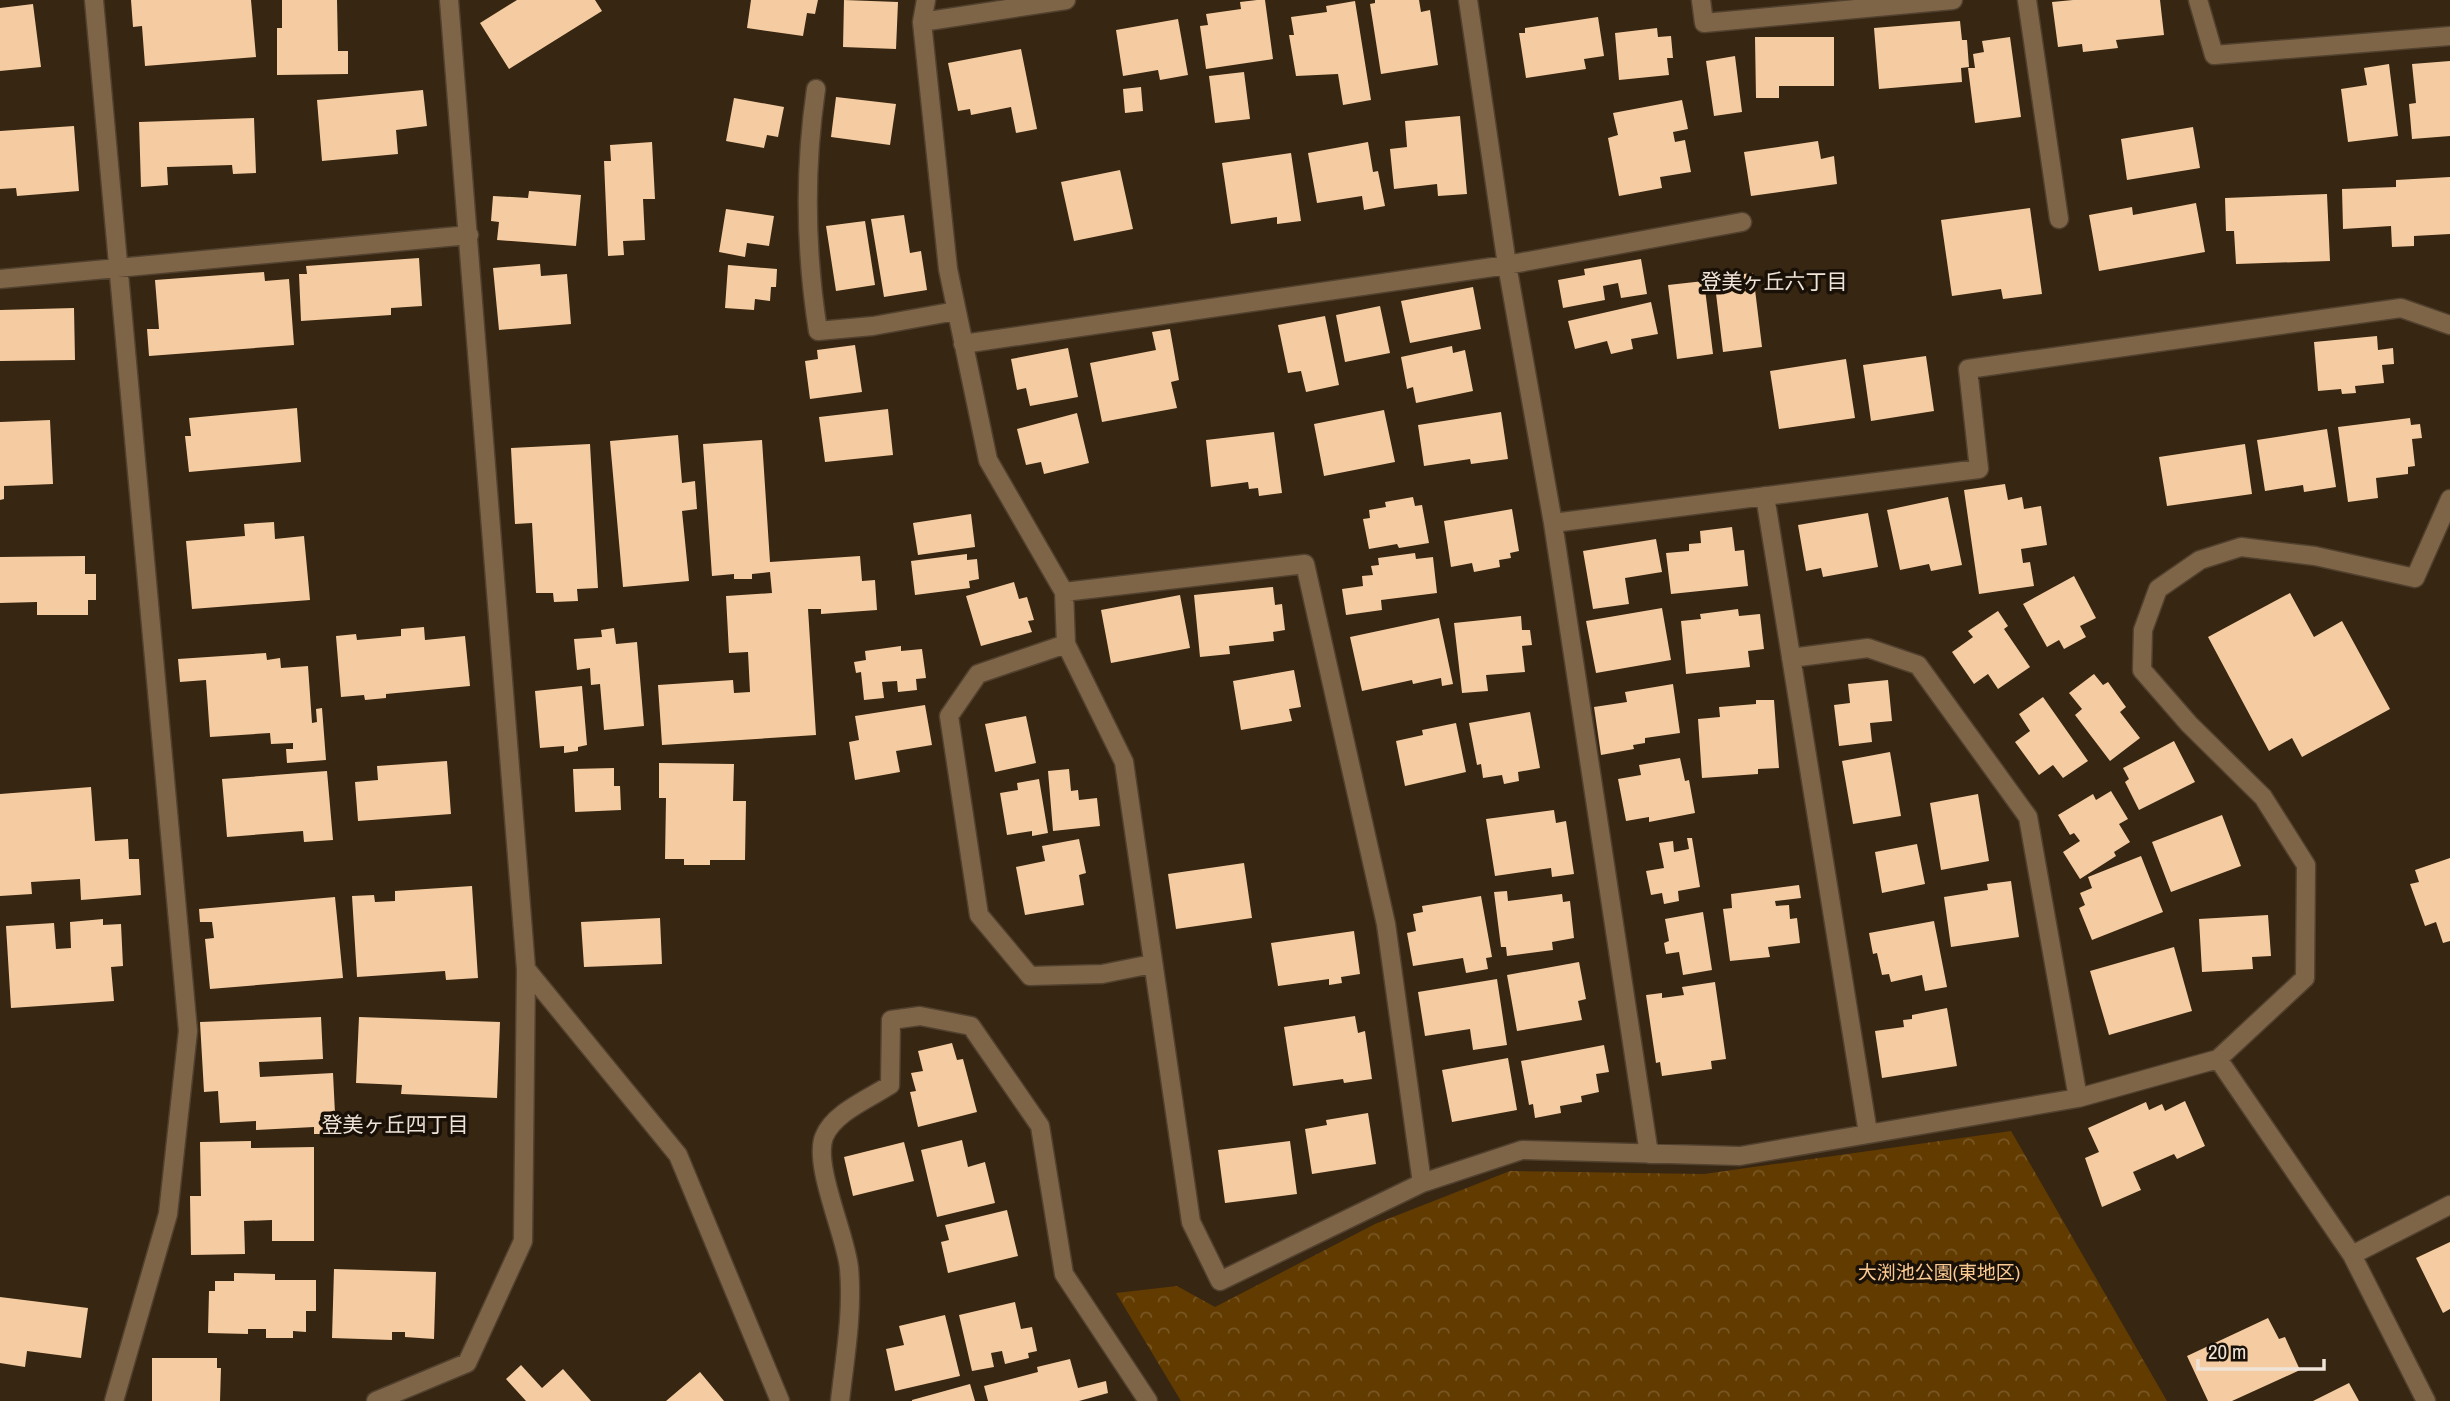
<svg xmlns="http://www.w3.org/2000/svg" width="2450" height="1401" viewBox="0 0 2450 1401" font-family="'Archivo Narrow','Noto Sans JP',sans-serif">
<defs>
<pattern id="park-crowns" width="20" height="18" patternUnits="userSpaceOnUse" patternTransform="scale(1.75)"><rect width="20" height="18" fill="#623b00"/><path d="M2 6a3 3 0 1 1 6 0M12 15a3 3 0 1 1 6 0" fill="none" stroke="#795724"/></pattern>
</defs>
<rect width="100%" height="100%" fill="#372612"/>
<path fill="url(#park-crowns)" d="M2011,1131L2167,1401H1181L1116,1293L1177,1286L1215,1307L1375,1224L1510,1171L1704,1174Z"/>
<path fill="#f5cca1" d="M131,0H251L256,57L145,66L142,26L133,27Z
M282,0H337L338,51H348V74L277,75V28H282Z
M517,0H595L602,11L509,69L480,23Z
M751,0H818L815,14L807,13L803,36L747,28Z
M844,0L898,2L896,49L843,47Z
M1257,0H1265L1273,59L1206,69L1200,26L1208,25L1206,14L1241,9L1240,2Z
M1375,0H1419L1421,12L1430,10L1438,65L1381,74L1370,4L1375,3Z
M2073,0H2160L2164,35L2116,40L2118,48L2083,52L2082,44L2058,47L2052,2Z
M1355,1L1371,100L1343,105L1338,74L1296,76L1289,35H1294L1291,17L1327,12L1326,6Z
M33,4L41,67L0,71V8Z
M1598,17L1604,56L1584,59L1586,69L1526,78L1519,33H1525V28Z
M1178,19L1188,75L1160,80L1158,70L1123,76L1116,30Z
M1960,21L1962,40H1967L1969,67L1961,68L1962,82L1879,89L1874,28Z
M1657,28L1658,37L1671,36L1673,58H1667L1669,75L1619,80L1615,33Z
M1755,37H1834V86H1779V98H1756Z
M2010,37L2021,117L1975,123L1968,68H1975L1973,54L1984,52L1982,41Z
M1021,49L1037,129L1016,133L1011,107L971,115L970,109L958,111L948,63Z
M1735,56L1742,112L1714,116L1706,61Z
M2450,61V136L2412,139L2409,104L2416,103L2412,64Z
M2389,64L2398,136L2348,142L2341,89L2367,85L2364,68Z
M1244,72L1250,119L1215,123L1209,76Z
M1141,87L1143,111L1125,113L1123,89Z
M423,90L427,126L396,130L398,154L322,161L317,100Z
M836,97L896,104L890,145L831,137Z
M734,98L784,107L778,137L767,135L764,148L726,141Z
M1682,100L1688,129L1673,132L1675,142L1685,140L1691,172L1660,177L1662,188L1619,196L1608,138L1618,135L1613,113Z
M1460,116L1467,194L1438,196L1437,184L1394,189L1390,149L1407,147L1405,121Z
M254,118L256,173L233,174L232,165L167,167L168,185L141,187L139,122Z
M74,126L79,191L17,196L16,188L0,189V131Z
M2193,127L2200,168L2127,180L2121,139Z
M1818,141L1821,159L1834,156L1837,184L1751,196L1744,152Z
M652,142L655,199H643L645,240L623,241L624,255L608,256L604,161H611L610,145Z
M1368,142L1373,172L1378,171L1385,206L1364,210L1362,196L1317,203L1308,153Z
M1291,153L1301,221L1277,224V217L1231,224L1222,163Z
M1120,170L1133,229L1074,241L1061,182Z
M2450,177V234L2414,236V246L2392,247L2391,226L2343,229L2342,189L2396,187V180Z
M529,191L581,195L576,246L497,240L499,222L491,221L493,196L528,198Z
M2327,194L2330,261L2236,264L2234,231H2226L2225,198Z
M2196,203L2205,252L2099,271L2089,215L2132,207L2133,215Z
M2030,208L2042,294L2003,299L2001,289L1952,296L1941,220Z
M726,209L774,216L769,246L747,243L745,257L719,252Z
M904,215L910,253L921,251L927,290L884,297L871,219Z
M865,221L875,285L836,291L826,226Z
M419,258L422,306L391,308V315L301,321L299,274H307L306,266Z
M1641,259L1647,294L1621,298L1618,283L1603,286L1605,300L1563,308L1558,280L1585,275L1584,269Z
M540,264L541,276L567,274L571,324L499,330L493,268Z
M728,265L777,269L776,287H771L770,301L755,299L754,310L725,308Z
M264,272L265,281L289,279L294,345L149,356L147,329H159L155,280Z
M1753,273L1762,347L1723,352L1714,277Z
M1704,281L1713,354L1677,359L1668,285Z
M1473,287L1481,329L1410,343L1401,301Z
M1651,302L1658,334L1631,339L1633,349L1611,354L1607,341L1575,349L1568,321Z
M1380,306L1390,353L1345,362L1336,315Z
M74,308L75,360L0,361V310Z
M1325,316L1339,385L1306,392L1301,371L1288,373L1278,325Z
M1170,329L1179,380L1171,382L1177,408L1102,422L1090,363L1156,350L1152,332Z
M2377,336L2378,350L2393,348L2394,364L2382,365L2384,383L2355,386L2356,393L2342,394L2341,389L2318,391L2314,342Z
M855,345L862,392L810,399L805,361L818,359L817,350Z
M1452,346L1453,353L1465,350L1473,391L1416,403L1413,387L1407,389L1401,357Z
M1068,348L1078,397L1030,406L1026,388L1017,390L1011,359Z
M1926,356L1934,411L1871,421L1863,365Z
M1846,359L1855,418L1779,429L1770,371Z
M297,408L301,462L189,472L185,436H191L189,418Z
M888,409L893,455L825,462L819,417Z
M1384,410L1395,462L1324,476L1314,424Z
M1501,412L1508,459L1471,464L1470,459L1424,466L1418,425Z
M1077,413L1089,463L1044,474L1041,462L1026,465L1017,429Z
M2410,418L2411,425L2420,424L2422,438L2412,439L2415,466L2408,467V474L2376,478L2378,498L2348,502L2338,427Z
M50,420L53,484L4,486V499L0,500V422Z
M2327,429L2336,487L2304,492L2303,485L2265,491L2257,440Z
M1274,432L1282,493L1259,496L1258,488L1249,489L1248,482L1211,487L1206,440Z
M678,435L682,483L695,481L697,509L682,511L689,581L623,587L610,441Z
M762,440L770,562L860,556L862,581L875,580L877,610L821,614V609H808L816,735L662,745L658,685L733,680L734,693L750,692L748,652L729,653L726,596L772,593L770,572L752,574V579H734V574L712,576L703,444Z
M590,444L598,588L577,589L578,601L554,602L553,593H536L532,523L515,524L511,448Z
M2245,444L2252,494L2167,506L2159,457Z
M2005,484L2008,500L2022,497L2024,509L2041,506L2047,545L2021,549L2023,563L2030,562L2034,586L1979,594L1964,490Z
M1413,497L1415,506L1422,505L1429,543L1399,548L1397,544L1369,549L1363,519L1370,518L1369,510L1386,507L1385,502Z
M1948,497L1962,565L1931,571L1929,564L1900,570L1887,510Z
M1512,509L1519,551L1510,553L1511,558L1499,560L1500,567L1474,572L1472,563L1451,567L1444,521Z
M1868,513L1878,567L1823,577L1821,568L1806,571L1798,525Z
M971,514L975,547L918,555L913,523Z
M274,522L275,539L304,536L310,600L192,609L186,541L245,536L244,524Z
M1732,527L1735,551L1744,550L1748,586L1671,594L1666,553L1689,551V544L1701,543L1700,531Z
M1656,539L1662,572L1625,578L1629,604L1593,609L1583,551Z
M1415,553L1416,559L1433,557L1437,593L1381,600L1382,610L1346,615L1342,589L1363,586L1362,576L1373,575L1371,566L1379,565L1378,558Z
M967,554V560L977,559L979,579L969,581L970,588L915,595L911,561Z
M85,556V574H96V600H88V615H37V602L0,603V557Z
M2074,576L2096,618L2080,626L2086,637L2064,649L2059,640L2047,647L2023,604Z
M1014,582L1019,599L1027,597L1034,620L1028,621L1032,632L981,646L966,596Z
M1273,587L1275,605L1282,604L1285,630L1273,632L1274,641L1229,646L1230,654L1200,657L1194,595Z
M2290,593L2314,637L2342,621L2390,709L2302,757L2292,738L2269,751L2208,637Z
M1180,595L1190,648L1111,663L1101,610Z
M1662,608L1671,660L1596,673L1586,621Z
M1738,609L1739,616L1760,614L1764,649L1748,651L1750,667L1686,674L1681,621L1701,619L1700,614Z
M1998,611L2008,626L2004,629L2030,667L1998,689L1988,674L1974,684L1952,652L1973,637L1968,631Z
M1521,616L1522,630H1530L1532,645L1522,646L1525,672L1486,675L1488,691L1462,693L1454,623Z
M1439,618L1453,684L1442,686L1441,678L1413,684L1412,680L1362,691L1350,637Z
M424,627L425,640L465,636L470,686L386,694V698L365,700L364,695L341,697L336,636L356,634L357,640L401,636V629Z
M614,628L616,644L637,642L644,726L604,730L600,684L591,685L590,668L577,670L574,639L602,637L601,630Z
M901,646V651L922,649L926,678L916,679L917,690L898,692L897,681L882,682L884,698L864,700L861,672L856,673L854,662L866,660L865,651Z
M266,653L267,660L280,658L281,668L308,666L312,723L317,722L316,709L322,708L326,760L287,763L286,749H293V743L271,744L270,733L210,737L206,680L180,682L178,659Z
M1294,670L1301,707L1289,709L1292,721L1241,730L1233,681Z
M2094,674L2103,685L2108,682L2126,707L2120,712L2140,738L2110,761L2075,715L2082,709L2069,693Z
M1888,680L1892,721L1870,723L1872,742L1839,746L1834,705L1850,703L1848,684Z
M1673,684L1680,733L1645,738V743L1633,745L1634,749L1601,755L1594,707L1627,702L1625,692Z
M582,686L587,745L578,747V751L564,753V746L540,748L535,691Z
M2043,697L2088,761L2063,778L2053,765L2039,775L2015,742L2030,731L2019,714Z
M1756,700H1774L1779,768L1758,769V774L1702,778L1698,719L1720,717L1719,707L1756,704Z
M925,705L932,745L896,751L900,772L855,780L849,742L859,740L855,716Z
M1530,712L1540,768L1518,772L1519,781L1504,784L1502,775L1483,778L1481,764L1477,765L1469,723Z
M1026,716L1036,763L995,772L985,724Z
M1456,723L1466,772L1405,786L1396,741L1423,735L1422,730Z
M2174,741L2195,782L2139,810L2125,782L2129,779L2123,768Z
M1890,752L1901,816L1853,824L1842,761Z
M1680,758L1685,781L1689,780L1695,813L1649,822V817L1626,821L1618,779L1641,775L1639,765Z
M447,761L451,814L358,821L355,782L378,780L377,766Z
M659,763L734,764L733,801H746L745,860H710V865H684V859H665L666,798H659Z
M614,768V786H620L621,810L575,812L573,769Z
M1069,769L1071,791L1078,790L1079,800L1097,798L1100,826L1053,831L1048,771Z
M327,771L333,840L304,842L303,831L227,837L222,779Z
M1039,779L1048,833L1032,836V831L1007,835L1000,793L1018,790L1017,783Z
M91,787L95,841L128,839L129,859H139L141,895L81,900L80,879L31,882L32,894L0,896V794Z
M2111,791L2128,819L2119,824L2130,842L2114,852L2116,856L2080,879L2063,852L2080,841L2074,833L2070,835L2058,815L2093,794L2096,800Z
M1978,794L1989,861L1941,870L1930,803Z
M1554,810L1556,823L1566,821L1574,874L1552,877L1551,868L1495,876L1486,819Z
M2222,815L2241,866L2171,892L2152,842Z
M1687,838H1692L1700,887L1678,891L1679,901L1664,904L1662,893L1651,895L1646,871L1664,868L1659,843L1673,841L1674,852L1689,849Z
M1079,839L1086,873L1079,875L1084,905L1025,915L1016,867L1045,861L1042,846Z
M1917,844L1925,884L1882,893L1875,852Z
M2141,856L2163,912L2092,940L2079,908L2085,905L2080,893L2092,888L2088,877Z
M2450,858V941L2443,943L2436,922L2425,926L2410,884L2419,882L2415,870Z
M1244,863L1252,918L1176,929L1168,874Z
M2011,881L2019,937L1951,947L1944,897L1988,890L1987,884Z
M1799,885L1801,898L1775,901L1776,906L1789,905L1790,919L1797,918L1800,943L1768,947L1770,957L1730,961L1723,909L1732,908L1731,894Z
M472,886L478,978L446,980L445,971L357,977L352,896L374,895L375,902L395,901V891Z
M1507,891L1508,901L1562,894L1563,902L1570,901L1574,938L1552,942L1553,950L1507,956L1506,947H1501L1494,892Z
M1481,896L1492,957L1486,958L1488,969L1466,973L1463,958L1413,966L1407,933L1416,931L1413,914L1423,912L1422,906Z
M335,897L343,978L210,989L205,939L214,938L212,922H200L199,909Z
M1703,912L1712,970L1683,975L1679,952L1666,954L1664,943L1669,941L1665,919Z
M2268,915L2271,956L2252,957L2253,969L2202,972L2199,919Z
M660,918L662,964L584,967L581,922Z
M103,919V925L121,924L123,966L111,967L114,1001L11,1008L6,926L54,923L56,949L71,948L70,922Z
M1934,921L1947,987L1925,991L1922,975L1891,982L1889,974L1882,975L1877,953L1873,954L1869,933Z
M1354,931L1360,974L1341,977L1342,983L1329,985V979L1278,986L1271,943Z
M2174,947L2192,1011L2109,1035L2090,971Z
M1579,962L1586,999L1578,1001L1582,1020L1517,1031L1507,975Z
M1497,979L1507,1045L1473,1050L1470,1029L1425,1036L1418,992Z
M1715,982L1726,1059L1711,1061L1712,1069L1662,1076L1660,1062L1656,1063L1646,995L1662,993V998L1684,995L1682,987Z
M1947,1008L1957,1066L1882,1078L1875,1031L1904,1027L1903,1020L1912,1019V1015Z
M1355,1016L1358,1033L1365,1031L1372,1079L1344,1083L1343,1079L1293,1086L1284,1027Z
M321,1017L323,1059L259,1062L260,1077L333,1073L336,1134H314V1127L256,1130V1121L220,1123L218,1091L204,1092L200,1022Z
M359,1017L500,1022L497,1098L401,1094L402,1085L356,1083Z
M952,1043L957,1060L963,1059L977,1112L918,1127L910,1092L916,1091L911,1073L923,1071L918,1051Z
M1604,1045L1609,1072L1596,1074L1599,1092L1581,1096L1582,1102L1560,1106L1561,1113L1535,1118L1533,1104L1529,1105L1521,1061Z
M1508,1058L1517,1110L1452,1122L1442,1070Z
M2185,1101L2205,1146L2177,1159L2174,1154L2133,1172L2141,1190L2102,1207L2085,1158L2099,1152L2088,1128L2146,1102L2149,1110L2162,1104L2165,1111Z
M1368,1113L1376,1164L1312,1174L1305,1129L1327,1125L1326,1120Z
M962,1140L968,1167L985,1162L995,1203L937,1217L921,1150Z
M251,1141V1148L314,1147V1241H272V1220L244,1221L245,1254L191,1255L190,1196H201L200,1142Z
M1290,1141L1297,1194L1225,1203L1218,1150Z
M904,1142L914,1181L853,1196L844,1157Z
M1007,1210L1018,1256L948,1273L941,1242L949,1240L945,1225Z
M2450,1242V1309L2443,1313L2416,1258Z
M334,1269L436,1272L434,1339L405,1337V1332H392V1340L332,1338Z
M234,1273L275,1274V1280H316V1311H306V1332L293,1331V1338H266V1329H248V1334L208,1333L209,1291H215V1281H234Z
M0,1297L88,1308L81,1358L27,1351L25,1367L0,1363Z
M1015,1302L1021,1329L1032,1327L1037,1351L1028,1353L1029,1358L1005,1364L1002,1351L991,1353L994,1367L972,1371L959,1315Z
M945,1315L960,1376L895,1391L886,1349L904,1345L899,1326Z
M2268,1318L2279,1339L2285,1337L2300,1370L2232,1401H2208L2187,1356Z
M152,1358H217V1368H221L220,1401H152Z
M1070,1359L1078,1388L1106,1381L1108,1393L1079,1401H988L984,1386L1038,1372L1037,1367Z
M521,1365L542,1388L563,1369L591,1401H526L506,1379Z
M700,1372L724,1401H666Z
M2349,1383L2359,1401H2313Z
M970,1384L975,1401H912V1400Z"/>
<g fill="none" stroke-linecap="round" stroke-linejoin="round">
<defs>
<path id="minor" d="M94,0L188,1031L168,1214L114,1401
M926,0L922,22L948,269L988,460L1064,592L1066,644L1124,762L1191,1222L1220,1281L1422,1183L1522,1150L1740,1156L2078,1098L2218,1059L2305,978L2306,865L2263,797L2189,724L2142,670L2143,630L2158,589L2200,560L2241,547L2315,556L2415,578L2450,499
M1468,0L1507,265L1553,523L1649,1154
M1701,0L1704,23L1953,0
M2027,0L2059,219
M2198,0L2214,55L2450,36
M922,22L1066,0
M816,89C804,171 805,249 818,331L873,326L956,311
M0,279L469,235
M963,344L1507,265L1742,222
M1765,496L1868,1133
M1553,523L1979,469L1968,369L2401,308L2450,325
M1064,592L1305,564L1386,924L1422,1183
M1066,644L978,674L949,716L979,915L1030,976L1102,974L1152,964
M1791,658L1868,648L1918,665L2028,817L2078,1098
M526,969L678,1155L780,1401
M2218,1059L2352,1255L2426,1401
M2352,1255L2450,1205
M376,1401L467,1363L523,1241L526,969L449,0
M840,1401C845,1357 853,1312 849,1268C846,1236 813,1165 824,1137C833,1113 870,1098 890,1085L891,1020L920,1016L971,1026L1040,1126L1064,1274L1148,1401"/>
</defs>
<use href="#minor" stroke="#51412e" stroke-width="21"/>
<use href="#minor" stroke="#7f6548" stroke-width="18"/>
</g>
<g text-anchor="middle" stroke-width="7" stroke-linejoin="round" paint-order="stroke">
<g font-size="19" fill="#fbc992" stroke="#191108">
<text x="1939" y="1279">大渕池公園(東地区)</text>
</g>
<g font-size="21" fill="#f0e4d8" stroke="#191108">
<text x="1774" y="289">登美ヶ丘六丁目</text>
<text x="395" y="1132">登美ヶ丘四丁目</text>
</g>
</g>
<path d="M2198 1359v10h126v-10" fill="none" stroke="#f0e4d8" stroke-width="3.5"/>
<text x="2208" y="1359" font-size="21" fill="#f0e4d8" stroke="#191108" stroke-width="5" paint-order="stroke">20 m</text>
</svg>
